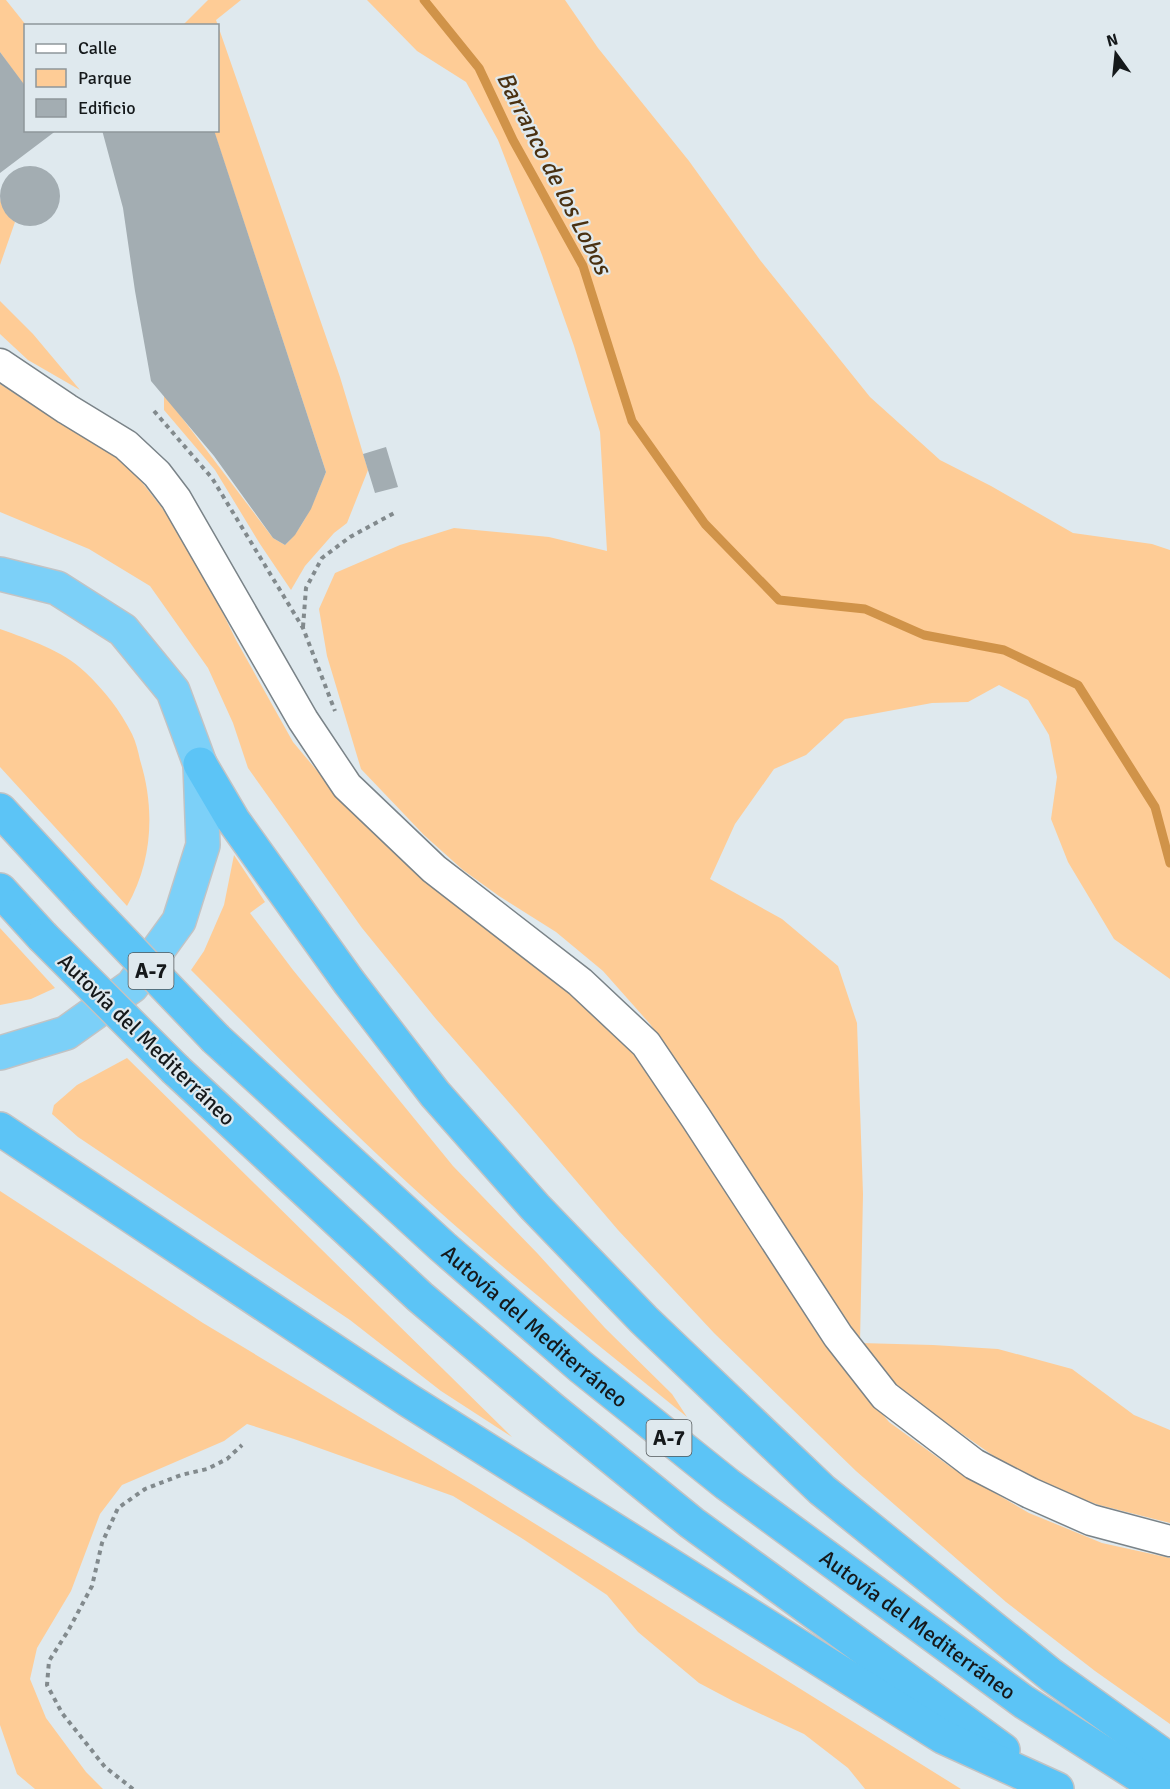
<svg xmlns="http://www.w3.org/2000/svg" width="1170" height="1789" viewBox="0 0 1170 1789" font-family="Signika,sans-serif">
<rect width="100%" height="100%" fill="#dfe9ee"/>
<path fill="#fecc96" d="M0,0H6L26,25L25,87L0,52Z
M208,0H241L216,20L340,377L368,470L347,523L334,533L305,566L291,590L260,544L215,470L164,410V394L273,538L285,545C306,525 315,498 326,472L214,131L218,130V26L184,25V24Z
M367,0H565L598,48L689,161L760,260L870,397L940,460L991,486L1073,533L1152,544L1170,550V979L1114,939L1068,862L1051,819L1057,777L1049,735L1028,700L999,685L968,702L932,703L845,719L806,755L774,769L735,824L710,879L782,919L838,966L857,1023L863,1194L860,1343L933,1345L998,1349L1072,1369L1134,1415L1170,1430V1523L1099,1505L1052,1489L998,1459L902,1392L860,1343L710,1111L650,1024L603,971L556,932L499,896L463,870L424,835L361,769L327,656L319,609L335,573L400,545L454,528L549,537L607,551L600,432L574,346L542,255L498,140L466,82L417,51Z
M0,198C2,209 6,215 15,222L0,265Z
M0,301L33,334L80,390L28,360L0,334Z
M0,384L35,407L96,439L134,472L162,508L196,558L236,640L293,742L329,785L563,983L626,1040L654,1073L840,1361L889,1422L952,1468L1029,1513L1102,1543L1170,1558V1724L1095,1671L1006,1602L856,1471L714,1333L618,1230L520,1115L436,1019L362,928L248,768L233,723L208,668L150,586L89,549L0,512Z
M0,629C30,640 62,650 85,672C104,690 120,710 132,734C136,742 138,751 140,760C155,808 153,861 127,906L0,767Z
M234,855L265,902L250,913L293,970L453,1166L538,1254L605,1328L672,1394L687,1417C601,1347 514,1279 432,1205C349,1130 270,1049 191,970L204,951L224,905Z
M0,928L55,988L31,999L0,1005Z
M127,1058L512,1437L441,1391L350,1320L78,1137L52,1114L54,1105L77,1085Z
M0,1191L203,1323L476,1487L961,1789H865L848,1768L804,1734L733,1701L699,1683L638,1632L607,1595L523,1539L453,1496L294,1439L247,1424L224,1441L122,1485L100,1514L71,1591L37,1648L30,1679L46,1718L86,1772L103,1789H35L17,1774L0,1725Z"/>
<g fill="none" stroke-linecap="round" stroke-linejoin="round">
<path stroke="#d09349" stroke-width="9" d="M424,0L479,68L513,140L583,266L632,421L705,524L779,600L865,609L924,635L1004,650L1078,685L1155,807L1170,863"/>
</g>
<path fill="#a3adb2" d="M0,52L26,87V130H57L0,173Z
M102,130H214L326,472L311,509L295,535L285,545L273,538L214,456L151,381L135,291L123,208Z
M0 196a30 30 0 1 1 60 0a30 30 0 1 1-60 0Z
M386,447L398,487L375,493L363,454Z"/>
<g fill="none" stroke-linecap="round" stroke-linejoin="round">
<defs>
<path id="minor" d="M0,364L67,409L126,445L157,474L176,499L303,720L347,786L434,869L580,982L646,1044L696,1118L838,1336L885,1396L974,1464L1030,1493L1091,1520L1170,1541"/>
<path id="trunk" d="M0,574L57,588L123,630L173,691L200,764L203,845L179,921L132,986L66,1033L0,1053"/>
<g id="motorway">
<path d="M200,764L233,820L349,982L435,1094L535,1207L644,1320L822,1490L1051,1675L1170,1760"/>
<path d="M0,810L85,902"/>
<path d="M0,890L42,936"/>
<path id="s1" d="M216,1039L443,1247L581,1367L727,1484L1024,1702L1160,1789"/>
<path d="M176,1070L420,1297L552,1409L692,1523L1003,1750"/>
<path d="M0,1129L408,1400L943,1737L1057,1789"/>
</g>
</defs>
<use href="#minor" stroke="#7a8388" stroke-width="33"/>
<use href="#trunk" stroke="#c2c3c4" stroke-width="36"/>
<use href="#motorway" stroke="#c2c3c4" stroke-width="36"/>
<path stroke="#828a8d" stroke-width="4" stroke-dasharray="4.5 4.5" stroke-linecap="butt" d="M154,411L212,478L303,628L335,711
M303,627L306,588L322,558L350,537L396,512
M133,1789L105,1767L62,1713L47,1685L49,1661L68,1631L92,1586L102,1543L118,1508L145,1489L181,1475L207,1469L227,1459L242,1445"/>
<use href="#minor" stroke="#fff" stroke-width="30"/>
<use href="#trunk" stroke="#7cd0f8" stroke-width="33"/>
<use href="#motorway" stroke="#5cc4f6" stroke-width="33"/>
<defs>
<path id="motorway-bridge" d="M85,902L216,1039
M42,936L176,1070"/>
</defs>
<use href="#motorway-bridge" stroke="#c2c3c4" stroke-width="36" stroke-linecap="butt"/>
<use href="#motorway-bridge" stroke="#5cc4f6" stroke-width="33"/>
</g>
<g text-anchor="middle" stroke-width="4.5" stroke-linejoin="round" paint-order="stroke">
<g fill="#dfe9ee" stroke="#52575a" stroke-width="1.5">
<rect x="128.5" y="953" width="45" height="36" rx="4.5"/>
<rect x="646.5" y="1420" width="45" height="36" rx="4.5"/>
</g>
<g font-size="21" font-weight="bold" fill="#15191b">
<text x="151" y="978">A-7</text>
<text x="669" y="1445">A-7</text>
</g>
<g font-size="22" fill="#15191b" stroke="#dfe9ee">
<text transform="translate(147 1039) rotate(44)" y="8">Autovía del Mediterráneo</text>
<text dy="8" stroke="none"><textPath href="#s1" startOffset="429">Autovía del Mediterráneo</textPath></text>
<text dy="8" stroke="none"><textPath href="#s1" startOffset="915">Autovía del Mediterráneo</textPath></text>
</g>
<g font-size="24" font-style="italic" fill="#4a3111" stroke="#dfe9ee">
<text transform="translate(554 173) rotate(63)" y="8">Barranco de los Lobos</text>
</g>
</g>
<rect x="24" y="24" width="195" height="108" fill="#dfe9ee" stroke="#8e969a" stroke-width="1.5"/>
<rect x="36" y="44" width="30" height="9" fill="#ffffff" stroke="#8e969a" stroke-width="1.5"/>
<text x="78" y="54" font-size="18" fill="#15191b">Calle</text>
<rect x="36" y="69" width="30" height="18" fill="#fecc96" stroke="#8e969a" stroke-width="1.5"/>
<text x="78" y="84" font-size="18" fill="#15191b">Parque</text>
<rect x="36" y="99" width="30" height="18" fill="#a3adb2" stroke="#8e969a" stroke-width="1.5"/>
<text x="78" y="114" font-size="18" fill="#15191b">Edificio</text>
<g transform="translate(1116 54) rotate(345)" stroke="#dfe9ee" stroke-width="4.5" paint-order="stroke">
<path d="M0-4.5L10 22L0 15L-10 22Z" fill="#15191b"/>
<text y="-9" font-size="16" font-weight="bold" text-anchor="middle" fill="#15191b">N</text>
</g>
</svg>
